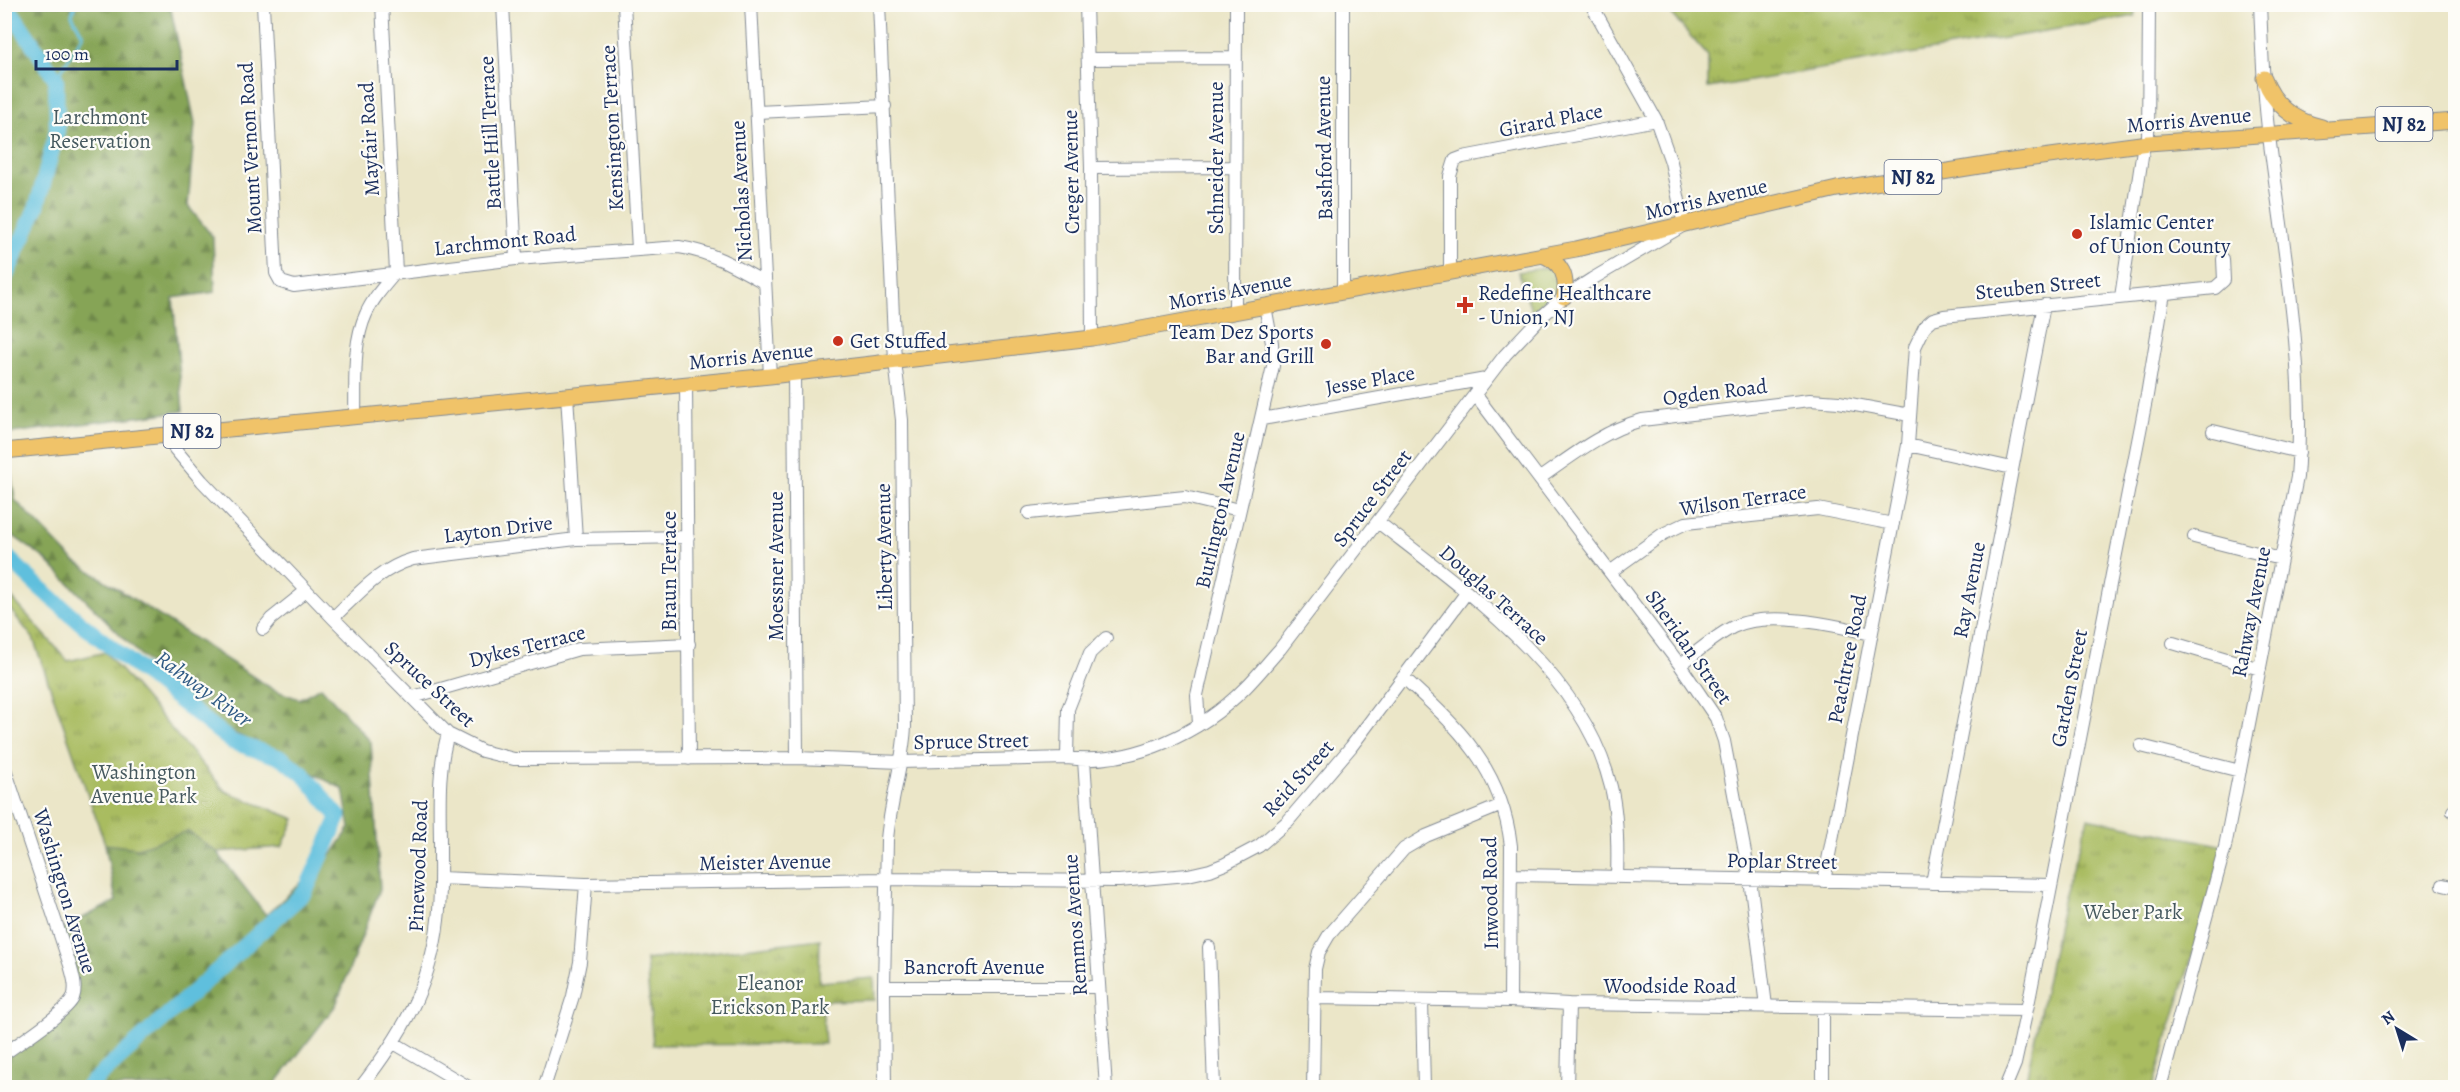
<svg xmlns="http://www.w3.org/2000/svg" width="2460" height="1092" viewBox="0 0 2460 1092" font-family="Alegreya,serif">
<defs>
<pattern id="forest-firs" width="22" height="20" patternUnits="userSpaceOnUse" patternTransform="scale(1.5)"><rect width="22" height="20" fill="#86a456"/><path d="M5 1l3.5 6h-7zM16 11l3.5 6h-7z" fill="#6d864a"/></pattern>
<pattern id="park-tufts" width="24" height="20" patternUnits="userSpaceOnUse" patternTransform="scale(1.5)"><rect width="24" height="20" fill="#a9bc60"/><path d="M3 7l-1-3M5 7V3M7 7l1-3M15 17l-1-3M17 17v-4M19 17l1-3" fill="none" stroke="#899952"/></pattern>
</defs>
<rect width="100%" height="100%" fill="#fdfcf7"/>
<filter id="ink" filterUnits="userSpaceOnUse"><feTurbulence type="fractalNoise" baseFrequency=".0167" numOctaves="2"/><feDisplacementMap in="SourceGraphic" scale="12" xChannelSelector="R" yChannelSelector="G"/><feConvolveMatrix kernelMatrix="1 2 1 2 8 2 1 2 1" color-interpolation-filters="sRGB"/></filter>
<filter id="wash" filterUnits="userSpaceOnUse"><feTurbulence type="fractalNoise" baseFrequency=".008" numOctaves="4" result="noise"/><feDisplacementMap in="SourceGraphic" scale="24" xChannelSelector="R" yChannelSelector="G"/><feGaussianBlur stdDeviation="1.35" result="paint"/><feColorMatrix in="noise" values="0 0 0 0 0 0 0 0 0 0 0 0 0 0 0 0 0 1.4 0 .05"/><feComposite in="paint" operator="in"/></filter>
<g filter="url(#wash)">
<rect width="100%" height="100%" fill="#ebe6c8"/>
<path fill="url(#forest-firs)" stroke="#506a5a" stroke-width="1.5" d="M4,5H170L195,123L188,206L213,237L215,292L173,298L183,411L5,434Z
M5,472H11L15,500L73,560L274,690L299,699L321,687L371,742L380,889L336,1005L273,1087H5V1055L75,1000L61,929L116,901L105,844L138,848L188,831L217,852L266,915L332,854L350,828L343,789L201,716L44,558L5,530Z"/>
<path fill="url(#park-tufts)" stroke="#62765f" stroke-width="1.5" d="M2135,5V16L1708,88V56L1663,5Z
M1543,268H1552L1562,286L1532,312L1518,272Z
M4,589L68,661L105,652L225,791L295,819L282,847L217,852L188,831L138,848L105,844L33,638L9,608L5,609Z
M2088,818L2225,846L2153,1087L2021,1088L2027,1075L2063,901Z
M820,939L819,982L874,978L875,1000L822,1001L825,1044L653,1045L646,960Z"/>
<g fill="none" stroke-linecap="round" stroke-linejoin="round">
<path stroke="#5fbfdd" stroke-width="3" d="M56,79L83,35L72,15L75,4"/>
<path stroke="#5fbfdd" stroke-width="16" d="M4,280L37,206L57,131L56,79L6,4
M4,554L39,587L83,625L232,742L282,758L303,774L339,817L305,892L86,1088"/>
</g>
</g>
<g filter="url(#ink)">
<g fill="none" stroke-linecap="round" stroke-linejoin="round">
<defs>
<path id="minor" d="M263,4L276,273L281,282L294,286L516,259L679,247C712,252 737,267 765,283
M382,4L396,272
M503,4L516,259
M624,4L638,249
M751,4L770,376
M879,4L895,361L902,420L905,727C903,765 890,802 887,840L884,987L885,1088
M1086,4L1091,168L1092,338
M1088,59L1236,58
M757,112L885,106
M2148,143L2149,4
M1091,168L1235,167
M1450,272V176L1455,160L1463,157L1656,120
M1343,291V4
M2121,297L2144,143
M1235,312L1236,4
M794,373L797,758
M686,384L689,759
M1475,394L1680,665L1716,718L1724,741L1750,879L1766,1006
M567,395L576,539
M355,416C356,384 352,344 366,314C373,298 385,285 396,272
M1262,419L1486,379
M2213,431L2299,452
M170,434L175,449L202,481L333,618L448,734L482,751L514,759L797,758L901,762L1067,758C1132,766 1201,733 1246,687C1258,675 1269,661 1280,649L1505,355L1539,319L1564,297L1592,279L1684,225L1671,162L1656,120L1591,4
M1908,445L2012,468
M1540,478C1573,455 1603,431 1642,420L1810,400L1839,402L1910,415
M1029,513L1185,497L1239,510
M1378,522C1465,590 1583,672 1611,787C1618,816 1618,847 1617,877
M2194,537L2281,559
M1610,572L1663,534L1686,523L1818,509L1893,524
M333,618C358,594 379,569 413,559L576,539L688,537
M263,629L271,619L306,591
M2173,643L2260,669
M1680,665C1697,652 1714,637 1733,627C1767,610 1836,625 1871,634
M1403,677C1458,727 1502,768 1511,846L1510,1001
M413,697L579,649L689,644
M1199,723L1197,695L1273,366L1272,343L1265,306
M2141,746L2240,771
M1067,758L1068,709L1090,653L1106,638
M1084,760L1106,1088
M4,766L70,965C73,976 77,987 73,998C67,1012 19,1043 4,1054
M2453,811L2456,809
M1512,875L2051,885
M440,878L586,884L885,879L1119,881L1188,875L1210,870L1225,864L1259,846L1288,821L1351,747L1467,592
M1824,881L1908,445L1915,347L1925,326L1933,319L1944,316L2215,288L2224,280L2223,259
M1932,883L2044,305
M2443,885L2456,888
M1209,947L1214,1088
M884,987H1099
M1314,998L1510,1001L1569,1004L2026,1010
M1422,1000L1424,1088
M394,1043L470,1088
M360,1088C400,1037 431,986 438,920C441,896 440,871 440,847C440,809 437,771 448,734
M544,1088L573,996L580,962L586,884
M1313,1088L1315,969L1319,952L1329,935L1404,849L1426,836L1502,805
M1567,1088L1569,1004
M1823,1088V1008
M2005,1088L2015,1064L2029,1000L2147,395L2164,293
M2160,1088L2225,847L2297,477C2306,365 2283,247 2269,136C2263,93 2262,48 2260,4"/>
<path id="major" d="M2264,78C2273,104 2294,121 2322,127
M1542,255C1562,262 1568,277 1564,297
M4,451L770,376L1092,338L1576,249L1837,189L2004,162L2148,143L2456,121"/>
</defs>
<use href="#minor" stroke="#838a93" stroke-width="14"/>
<use href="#major" stroke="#838a93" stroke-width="17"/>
<use href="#minor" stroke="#fff" stroke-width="12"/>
<use href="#major" stroke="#f0c369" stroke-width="15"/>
</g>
</g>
<g fill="#c8321e" stroke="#fdfcf7" stroke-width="2">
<circle cx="2077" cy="234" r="6"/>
<path d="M1462 296h6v6h6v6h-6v6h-6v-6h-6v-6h6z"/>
<circle cx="838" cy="341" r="6"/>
<circle cx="1326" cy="344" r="6"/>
</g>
<g text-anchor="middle" stroke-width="4.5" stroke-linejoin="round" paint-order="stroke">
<g fill="#fdfcf7" stroke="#5f6c8c" stroke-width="1.5">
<rect x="2375.5" y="107" width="57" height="34" rx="4.5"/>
<rect x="1884.5" y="160" width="57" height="34" rx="4.5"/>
<rect x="163.5" y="414" width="57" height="34" rx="4.5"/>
</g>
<g font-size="20" font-weight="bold" fill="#1b2f5e">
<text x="2404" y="131">NJ 82</text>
<text x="1913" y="184">NJ 82</text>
<text x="192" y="438">NJ 82</text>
</g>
<g font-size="21" fill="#46595f" stroke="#fdfcf7">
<text x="100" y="124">Larchmont<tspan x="100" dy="24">Reservation</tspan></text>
<text x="144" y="779">Washington<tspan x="144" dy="24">Avenue Park</tspan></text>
<text x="2133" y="919">Weber Park</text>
<text x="770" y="990">Eleanor<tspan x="770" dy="24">Erickson Park</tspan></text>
</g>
<g font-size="21" fill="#1b2f5e" stroke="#fdfcf7">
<text transform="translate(1551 120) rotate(-11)" y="7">Girard Place</text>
<text transform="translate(2189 120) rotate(-5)" y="7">Morris Avenue</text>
<text transform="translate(612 128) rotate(-93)" y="7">Kensington Terrace</text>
<text transform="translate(490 133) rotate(-93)" y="7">Battle Hill Terrace</text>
<text transform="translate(369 139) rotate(-93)" y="7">Mayfair Road</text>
<text transform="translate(250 148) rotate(-93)" y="7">Mount Vernon Road</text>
<text transform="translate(1324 148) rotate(-91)" y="7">Bashford Avenue</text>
<text transform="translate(1216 158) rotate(-90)" y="7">Schneider Avenue</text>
<text transform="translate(1071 172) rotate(-91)" y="7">Creger Avenue</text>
<text transform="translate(741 191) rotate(-93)" y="7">Nicholas Avenue</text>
<text transform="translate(1706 199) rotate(-13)" y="7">Morris Avenue</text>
<text transform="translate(505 241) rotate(-6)" y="7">Larchmont Road</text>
<text transform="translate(2038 286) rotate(-6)" y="7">Steuben Street</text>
<text transform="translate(1230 291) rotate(-11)" y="7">Morris Avenue</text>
<text transform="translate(751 356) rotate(-6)" y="7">Morris Avenue</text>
<text transform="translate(1370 380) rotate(-10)" y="7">Jesse Place</text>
<text transform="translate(1715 392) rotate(-7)" y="7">Ogden Road</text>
<text transform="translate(1372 498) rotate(-53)" y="7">Spruce Street</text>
<text transform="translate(1743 500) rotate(-8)" y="7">Wilson Terrace</text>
<text transform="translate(1220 510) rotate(-77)" y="7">Burlington Avenue</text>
<text transform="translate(498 529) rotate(-7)" y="7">Layton Drive</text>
<text transform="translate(884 547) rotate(-91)" y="7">Liberty Avenue</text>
<text transform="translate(776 566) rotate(-90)" y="7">Moessner Avenue</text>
<text transform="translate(669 571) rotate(-90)" y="7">Braun Terrace</text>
<text transform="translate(1969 590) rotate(-79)" y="7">Ray Avenue</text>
<text transform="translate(1494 595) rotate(42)" y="7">Douglas Terrace</text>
<text transform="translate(2251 612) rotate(-79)" y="7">Rahway Avenue</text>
<text transform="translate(527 646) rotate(-14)" y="7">Dykes Terrace</text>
<text transform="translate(1689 647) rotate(55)" y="7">Sheridan Street</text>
<text transform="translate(1847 659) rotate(-79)" y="7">Peachtree Road</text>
<text transform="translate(430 684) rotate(43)" y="7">Spruce Street</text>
<text transform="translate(2069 688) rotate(-79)" y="7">Garden Street</text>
<text transform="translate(971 741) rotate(-1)" y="7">Spruce Street</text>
<text transform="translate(1298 778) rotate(-48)" y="7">Reid Street</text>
<text transform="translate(1782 861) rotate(1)" y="7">Poplar Street</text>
<text transform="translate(765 862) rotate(-1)" y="7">Meister Avenue</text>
<text transform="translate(418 866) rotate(-88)" y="7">Pinewood Road</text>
<text transform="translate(65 891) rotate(73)" y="7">Washington Avenue</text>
<text transform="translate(1490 893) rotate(-91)" y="7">Inwood Road</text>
<text transform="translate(1075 925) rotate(-94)" y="7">Remmos Avenue</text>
<text x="974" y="974">Bancroft Avenue</text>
<text x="1670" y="993">Woodside Road</text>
</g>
<g font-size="21" fill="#1b2f5e" stroke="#fdfcf7" text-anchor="start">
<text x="2089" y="229">Islamic Center<tspan x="2089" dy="24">of Union County</tspan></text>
<text x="1478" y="300">Redefine Healthcare<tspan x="1478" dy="24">- Union, NJ</tspan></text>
<text x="1314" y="339" text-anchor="end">Team Dez Sports<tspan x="1314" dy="24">Bar and Grill</tspan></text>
<text x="850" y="348">Get Stuffed</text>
</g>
<g font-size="22" font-style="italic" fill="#2f5a84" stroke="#fdfcf7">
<text transform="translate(204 688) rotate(36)" y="8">Rahway River</text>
</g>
</g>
<rect width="2460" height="1092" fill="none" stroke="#fdfcf7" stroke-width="24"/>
<g transform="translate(2397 1029) rotate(322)" stroke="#fdfcf7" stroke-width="4.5" paint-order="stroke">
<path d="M0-4.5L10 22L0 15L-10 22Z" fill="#1b2f5e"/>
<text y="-9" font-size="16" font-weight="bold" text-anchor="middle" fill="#1b2f5e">N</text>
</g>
<path d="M36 60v9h141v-9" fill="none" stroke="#1b2f5e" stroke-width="3"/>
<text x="45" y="60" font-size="18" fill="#1b2f5e" stroke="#fdfcf7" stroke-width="4.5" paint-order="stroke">100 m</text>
</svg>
